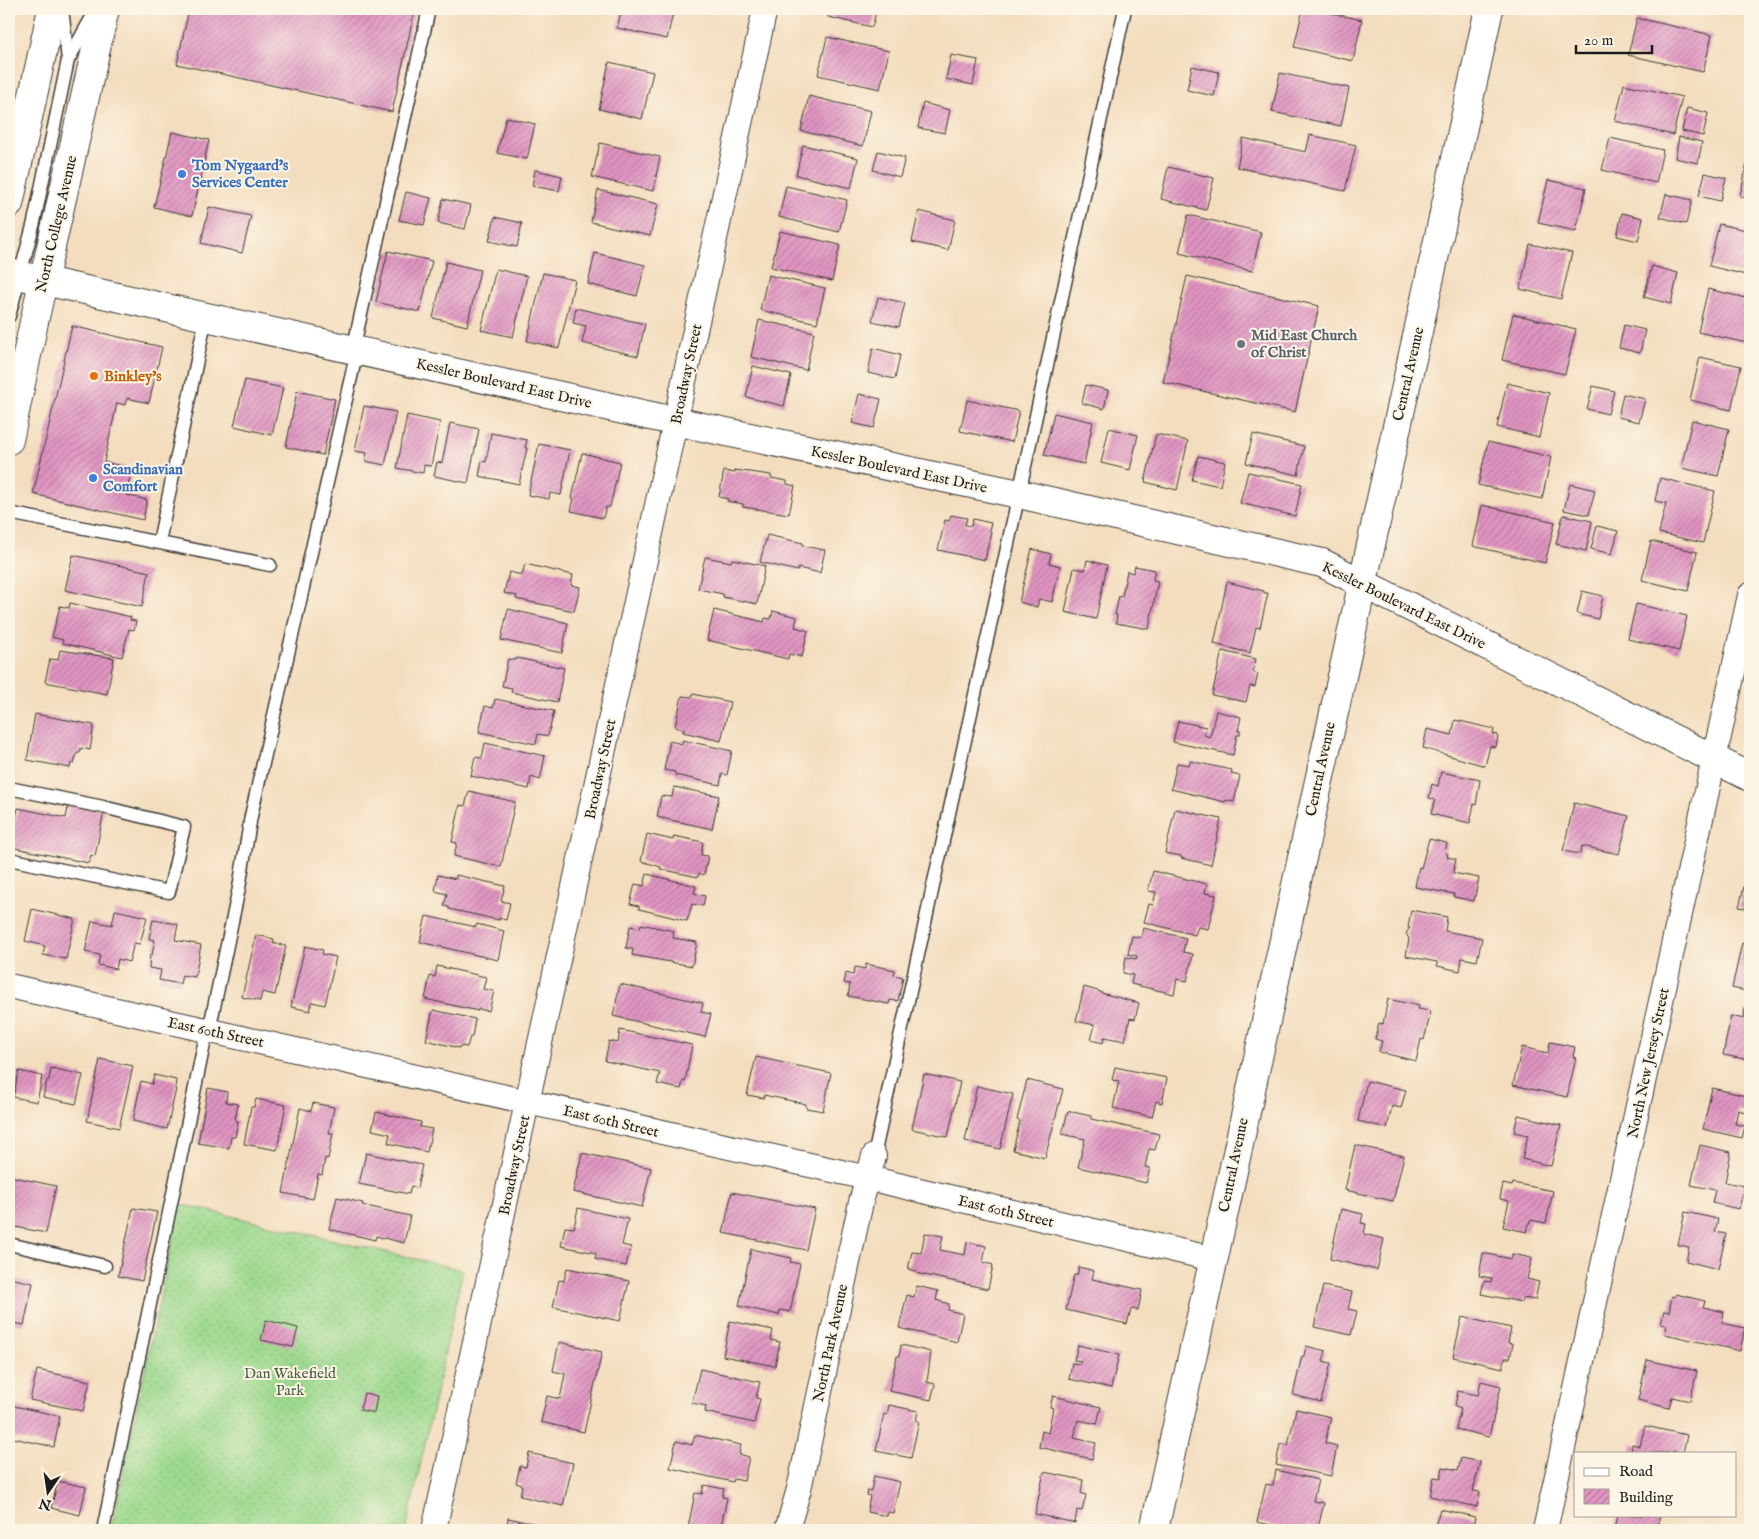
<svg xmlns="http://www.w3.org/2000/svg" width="1759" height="1539" viewBox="0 0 1759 1539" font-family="'IM FELL English',serif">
<defs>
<pattern id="grass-dots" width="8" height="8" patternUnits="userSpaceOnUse" patternTransform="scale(1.25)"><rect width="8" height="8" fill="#9dd98e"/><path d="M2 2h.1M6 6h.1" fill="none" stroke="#87ba7a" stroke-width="1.8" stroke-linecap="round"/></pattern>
<pattern id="building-hatch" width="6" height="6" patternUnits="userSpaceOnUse" patternTransform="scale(1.25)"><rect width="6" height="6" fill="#e195c2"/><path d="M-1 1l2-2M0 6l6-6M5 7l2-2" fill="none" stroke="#b6799d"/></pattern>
</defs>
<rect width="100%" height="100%" fill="#fcf5e5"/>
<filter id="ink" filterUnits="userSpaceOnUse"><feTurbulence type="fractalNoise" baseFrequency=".02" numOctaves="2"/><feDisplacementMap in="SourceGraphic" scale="10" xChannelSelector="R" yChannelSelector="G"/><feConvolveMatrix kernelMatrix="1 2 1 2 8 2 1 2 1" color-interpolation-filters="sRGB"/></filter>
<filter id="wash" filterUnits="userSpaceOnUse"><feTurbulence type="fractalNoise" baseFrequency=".0096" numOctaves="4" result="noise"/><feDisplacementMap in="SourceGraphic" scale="20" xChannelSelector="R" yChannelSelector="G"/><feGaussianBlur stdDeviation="1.12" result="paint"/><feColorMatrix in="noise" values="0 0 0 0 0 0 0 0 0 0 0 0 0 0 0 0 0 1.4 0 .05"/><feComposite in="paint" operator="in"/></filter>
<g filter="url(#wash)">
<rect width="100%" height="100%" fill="#f3ddbe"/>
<path fill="url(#grass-dots)" stroke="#5c7a55" d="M180,1204L463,1270L406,1530H111Z"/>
<g id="blocks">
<path fill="url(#building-hatch)" d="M189,9H415L392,112L177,64Z
M622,9H674L667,39L617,28Z
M829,9H877L872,27L828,17Z
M1303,9H1313L1362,20L1353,61L1294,47Z
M1637,18L1712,35L1703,72L1628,55Z
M827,37L889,51L880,89L818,75Z
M951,55L978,60L973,85L946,79Z
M609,62L653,72L642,119L599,109Z
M1192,66L1219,72L1214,96L1187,90Z
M1280,73L1349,88L1341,126L1272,112Z
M1624,84L1682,97L1673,135L1615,121Z
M809,96L871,111L863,146L801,131Z
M923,103L950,110L945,133L918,128Z
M1687,108L1708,113L1703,136L1682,131Z
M506,117L535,124L527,159L497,153Z
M172,132L209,140L192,216L154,207Z
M1310,135L1356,145L1345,191L1237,167L1243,138L1306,152Z
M1679,137L1702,142L1698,163L1675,158Z
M1610,138L1663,150L1656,183L1602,170Z
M600,143L660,157L653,191L592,177Z
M803,145L858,158L851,188L796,175Z
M878,151L905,158L900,177L873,170Z
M1747,164L1750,165V199L1740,196Z
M1168,167L1214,178L1206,210L1161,199Z
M535,170L562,176L559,191L532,186Z
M1705,173L1726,178L1720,201L1699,196Z
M1548,180L1586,188L1576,231L1538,223Z
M786,186L847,200L839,232L779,217Z
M598,190L658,204L650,236L591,222Z
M406,192L431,198L424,225L399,220Z
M1666,194L1692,200L1686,224L1660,217Z
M443,199L471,205L465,229L438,223Z
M209,207L251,216L242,253L201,243Z
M919,211L955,220L948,250L912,242Z
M1622,213L1643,218L1638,241L1617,236Z
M1188,215L1261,232L1252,271L1179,253Z
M495,217L522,223L517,247L489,241Z
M1719,224L1750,231V276L1709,266Z
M780,231L840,245L832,281L771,267Z
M1530,244L1572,253L1561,299L1520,289Z
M388,251L432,261L420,312L376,302Z
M595,253L645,265L637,296L588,284Z
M446,262L480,270L467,326L433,318Z
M1652,266L1678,273L1671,304L1644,297Z
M496,269L527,276L513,337L481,330Z
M543,273L575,280L559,348L527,341Z
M768,275L825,288L817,323L760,310Z
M1187,276L1319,306L1295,412L1163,382Z
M1708,289L1750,299V328L1747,343L1698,332Z
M878,297L905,303L899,327L872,321Z
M576,308L645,324L638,356L582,343L586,326L573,323Z
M1513,314L1576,329L1565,374L1502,360Z
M759,320L814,332L806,370L751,357Z
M1624,325L1645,330L1640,353L1619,348Z
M72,326L162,347L149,403L127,398L125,405L117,403L104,462L132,469L126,495L147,500L143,520L33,494Z
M873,348L900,355L895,379L868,373Z
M1700,357L1741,366L1731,410L1690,400Z
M753,366L791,375L784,406L746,397Z
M245,380L283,388L272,435L234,426Z
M1507,383L1549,393L1539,437L1497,427Z
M1086,385L1108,390L1104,409L1082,403Z
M1593,386L1614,391L1608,414L1587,409Z
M297,391L335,399L323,455L286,447Z
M859,394L881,399L874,428L852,423Z
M1623,394L1645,399L1639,422L1618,417Z
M967,400L1019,411L1012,442L960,431Z
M364,406L396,412L385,465L365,461L367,453L355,451Z
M1054,413L1093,422L1084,464L1044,455Z
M407,415L440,422L431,466L424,465L423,473L397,468Z
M1692,420L1729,429L1718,476L1681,468Z
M450,423L479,429L468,483L434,476L437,462L442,463Z
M1109,428L1138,435L1130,470L1101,463Z
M491,433L527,440L525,448H527L519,484L479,476L482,461L486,462Z
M1156,434L1188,441L1177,490L1145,482Z
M1253,434L1304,446L1298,475L1246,463Z
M1488,442L1551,457L1542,499L1478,485Z
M539,444L570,450L561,495L550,493L549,499L528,495Z
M582,453L620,462L610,507H606L603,518L571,511L574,499L572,498Z
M1198,456L1225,462L1220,486L1192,480Z
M735,470L771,475V478L787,481V484L795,486L789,514L743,507V504L727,501L728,499L719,497L724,471L735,473Z
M1248,472L1302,484L1295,516L1240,503Z
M1660,478L1715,491L1703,543L1659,533L1666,503L1655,501Z
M1570,484L1595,490L1589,515L1564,510Z
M1482,505L1555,522L1545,563L1473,546Z
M951,515L967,518L965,525L971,526L973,519L991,523L989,530L991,531L985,560L938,550L945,520L949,521Z
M1563,515L1592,521L1586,551L1556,544Z
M1597,526L1618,531L1612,554L1591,549Z
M767,535L803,543V546L825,550L820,573L798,568V571L760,562Z
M1651,541L1697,552L1688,591L1642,580Z
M1032,549L1051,554L1049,563L1060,566L1052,602L1039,599L1037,607L1019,602Z
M73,555L149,572L142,607L65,590Z
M705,557L731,562L732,559L765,566L757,604L723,597V594L698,589Z
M1087,560L1107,565L1096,619L1065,612L1074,568L1085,570Z
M525,564L573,575L571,585L580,587L574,611L516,599L517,596L504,593L509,572L522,575Z
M1135,566L1155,570L1153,580L1158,581L1149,629L1116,623L1117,615H1115L1119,596H1122L1127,571L1133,573Z
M1227,582L1264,591V593H1268L1260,628L1256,627L1250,653L1214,644Z
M1582,591L1603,596L1598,619L1577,614Z
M70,603L131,617L130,620L136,621L134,630L129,629L122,657L62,643L63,640L52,637L60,606L69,608Z
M1636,604L1687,616L1679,651L1628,639Z
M508,609L568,623L562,653L501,640Z
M714,610L764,622L765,618L771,619L773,611L797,617L795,627L808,631L802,657L789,654L788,659L707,640Z
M60,650L114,658L107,694L45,682L50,659L58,660Z
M1222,651L1256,659L1253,672L1258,674L1255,687L1250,686L1246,702L1212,695Z
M517,658L564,668L557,702L511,692L512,688L502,686L508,659L516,660Z
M693,694L730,702L721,741L683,732L684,729L675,727L682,696L692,697Z
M495,699L554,711L548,736L538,734L536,744L479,732L485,706L493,708Z
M1216,711L1241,717L1238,731H1240V735H1237L1233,755L1173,742L1178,721L1206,727L1204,735L1210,737Z
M35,714L94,725L90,750L81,748L80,753H77L74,764L71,763L70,768L27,760Z
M1455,720L1494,729L1493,734L1498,735L1496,747L1490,746L1485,766L1423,748L1427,729L1452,735Z
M683,740L732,751L727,775L722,774L720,785L675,775V772L664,770L670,741L682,744Z
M485,743L545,756L540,780L531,777L529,789L471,776L475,757L482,758Z
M1190,761L1232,770L1231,774L1240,776L1234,802L1226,800L1225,802L1171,789L1177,763L1189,765Z
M1441,772L1480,780L1476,805L1474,804L1470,823L1431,814L1435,800L1429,798L1432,784L1438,786Z
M674,787L719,796L712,829L657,817L661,796L672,797Z
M469,791L515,802L501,867L454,856L457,843L452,842L460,805L465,806Z
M69,803L104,811L95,856L91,855L89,863L10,847L18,808L66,818Z
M1574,803L1629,816L1619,854L1582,846L1580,854L1563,851Z
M1175,809L1221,819L1211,865L1181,858V856L1165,853Z
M647,834L673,840L674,836L703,842L701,855L708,856L704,875L699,873L698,877L660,869L661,867L641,861Z
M1429,839L1447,843L1445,853L1448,854L1447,857L1456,859L1453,873L1479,878L1474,901L1454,897V894L1415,887L1419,867L1421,868Z
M1153,871L1207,884L1205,893L1216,895L1208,929L1198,927L1195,935L1144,922L1149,904L1153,905L1156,892L1148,891Z
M647,874L696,886L694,893L705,896L703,906L692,904L687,921L639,909V906L630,904L635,884L644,886Z
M438,875L456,879V875L505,886L501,901L510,903L506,920L499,918V920L449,909V907L444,906L447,894L435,891Z
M1746,878L1750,879V909L1739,907Z
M32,909L75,919L66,959L43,955L45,946L25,941Z
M115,910L147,917L140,944L134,943L129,962L118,959L116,969L98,965L100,955L85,952L92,921L112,925Z
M1411,910L1447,917L1445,931L1482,938L1477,961L1462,958L1460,971L1437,966V962L1406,956L1409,939L1406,933L1410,928H1408Z
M426,916L476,927L477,924L504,931L498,960L420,942Z
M153,920L178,924L175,940L201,945L195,977L182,975L180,984L159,980L161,970L149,968L150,954L152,955L155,940L149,939Z
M641,924L674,931L673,938L697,942L692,966L632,955L633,949L626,948L630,926L640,928Z
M1143,928L1186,938L1183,952L1193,954L1187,981L1177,979L1174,994L1131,984L1133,975L1123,973L1126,957L1136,959L1137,956L1128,954L1132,936L1141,938Z
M256,935L274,939L273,943L286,946L275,995L262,992L260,1001L242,997Z
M1742,943L1750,945V992L1732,988Z
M305,946L323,950L322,954L336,957L325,1005L312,1002L310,1011L291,1007Z
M866,964L895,970L894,975L903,977L898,1001L890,1000L889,1004L848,996L850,984L844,983L846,973L853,975L855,967L865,969Z
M437,966L486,977L483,989L494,991L489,1011L478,1009V1011L425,999L430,976L435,977Z
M620,984L703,1003L701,1012L711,1014L705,1037L613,1016Z
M1084,987L1101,992V993L1139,1003L1135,1019L1130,1018L1125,1041L1104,1037L1103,1043L1091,1040L1095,1025L1076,1021Z
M1388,999L1419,1006L1418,1009L1431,1011L1424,1040L1421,1039L1416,1061L1379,1052L1382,1041L1375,1039L1379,1023L1383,1024Z
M1745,1009L1750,1011V1060L1723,1055L1731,1016L1744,1019Z
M433,1010L475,1019L472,1037H470L467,1047L460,1046L459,1048L426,1040Z
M620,1030L692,1045L685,1082L683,1081L681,1089L657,1084L660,1073L605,1061L609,1041L618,1043Z
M1550,1042L1575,1047L1573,1057L1576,1058L1567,1097L1513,1085L1522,1047L1548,1053Z
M756,1057L831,1073L823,1111L806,1108V1104L764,1095V1098L747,1095Z
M100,1059L133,1066L119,1128L87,1121Z
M1115,1067L1167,1078L1162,1103L1156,1101L1152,1117L1113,1108L1119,1081L1112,1080Z
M9,1068L14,1069L10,1091H9Z
M51,1068L83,1075L76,1104L43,1097L47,1080H49Z
M19,1071L42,1076L37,1102L13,1097Z
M924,1074L960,1082L948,1137L912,1129Z
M154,1075L176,1080L175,1089H176L167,1129L133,1121L141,1081L152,1084Z
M1027,1080L1063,1089L1045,1158L1013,1150L1020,1121L1017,1120Z
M1367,1081L1406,1090L1401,1108L1392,1106L1387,1128L1358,1121Z
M977,1086L1013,1094L1000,1149L965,1141Z
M208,1088L227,1092L226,1102L238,1104L235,1120L238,1121L235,1137H231L229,1148L198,1143Z
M1712,1088L1750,1097L1749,1113L1738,1110L1735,1124L1745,1126L1742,1138L1703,1129Z
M256,1099L286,1105L277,1150L244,1144L251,1107H254Z
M313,1103L334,1107L329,1133H333L328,1159L325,1158L322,1175L318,1174L313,1199L283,1193L300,1108L311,1111Z
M1068,1111L1091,1116V1119L1159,1134L1155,1150L1149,1149L1145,1167L1150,1168L1146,1183L1078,1167L1085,1139L1062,1134Z
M376,1112L421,1122L420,1127L432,1129L427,1152L388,1143L390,1134L372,1130Z
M1518,1115L1561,1125L1551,1166L1522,1159L1528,1135L1514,1132Z
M1355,1145L1404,1156L1393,1201L1345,1190Z
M1700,1145L1731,1152L1725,1182L1744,1186L1739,1209L1712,1203L1715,1190L1691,1185Z
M366,1153L422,1165L417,1188L411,1186L409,1194L359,1184Z
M582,1153L651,1168L642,1207L573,1192Z
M9,1176L56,1186L46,1233L11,1226V1231L9,1230Z
M1513,1183L1553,1191L1546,1223L1530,1220L1527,1232L1503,1227L1509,1201L1500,1199L1503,1184L1512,1186Z
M732,1192L815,1209L806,1250L723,1233Z
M337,1197L363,1203L362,1205L410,1216L404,1243L376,1236L375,1240L329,1229Z
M133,1208L157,1212L142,1281L118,1276Z
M578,1208L628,1219L622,1245L631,1247L626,1266L595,1259L596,1253L561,1246L565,1227L574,1228Z
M1341,1209L1363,1214L1361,1223L1366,1224L1364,1234L1384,1239L1377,1270L1330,1259Z
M1685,1212L1718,1219L1715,1232L1726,1234L1718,1269L1686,1261L1689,1247L1678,1245Z
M925,1233L943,1236L940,1250L965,1255L967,1242L986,1246L983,1262L993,1265L988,1289L916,1273V1271L908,1269L912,1252L921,1253Z
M751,1249L791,1258L790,1262L800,1264L790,1312L780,1310L779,1315L739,1306Z
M1483,1253L1511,1259L1512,1254L1532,1258L1527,1279L1539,1282L1535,1300L1523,1298L1522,1302L1481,1294L1484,1281L1491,1282L1492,1278L1479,1276Z
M1079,1267L1094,1271L1092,1279L1142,1290L1138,1310L1131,1309L1127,1324L1066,1310L1074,1275H1077Z
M567,1268L629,1281L620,1321L553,1307L559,1280L564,1281Z
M9,1278L33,1283L24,1325L9,1322Z
M917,1286L938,1291L936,1300L949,1304L948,1310L963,1314L957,1342L899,1328L907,1295L914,1297Z
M1323,1286L1352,1292L1348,1309L1357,1311L1351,1335L1314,1327Z
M1676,1294L1705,1301L1703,1307L1724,1312L1722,1323L1745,1328L1740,1351L1665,1334L1667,1325L1661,1324L1664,1311L1669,1312L1672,1296L1675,1297Z
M1462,1317L1511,1328L1508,1343L1513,1344L1510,1358H1505L1503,1368L1453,1357Z
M266,1320L298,1328L293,1347L261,1340Z
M730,1321L773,1330L771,1340L780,1342L775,1366L723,1356Z
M559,1342L602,1352L584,1432L541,1422L547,1396L560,1399L565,1374L553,1371Z
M901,1345L931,1352L927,1382L935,1384L931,1400L889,1391L897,1356L899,1357Z
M1078,1345L1119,1355L1111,1388L1069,1379L1072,1363L1080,1364L1081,1361L1074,1360Z
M1306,1346L1326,1351L1323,1361L1331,1363L1321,1402L1293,1395L1302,1356H1304Z
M1647,1360L1697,1371L1690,1401L1672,1397L1669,1408L1638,1400Z
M700,1369L760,1382L756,1398L760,1399L754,1423L705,1412L706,1406L692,1403Z
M37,1370L90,1381L83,1411L30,1400Z
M1481,1381L1501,1386L1489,1437L1456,1429L1461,1408L1455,1406L1458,1391L1478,1395Z
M364,1393L377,1396L374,1413L360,1410Z
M1053,1396L1101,1407L1097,1424L1078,1420L1074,1438L1096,1443L1092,1459L1039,1447L1042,1431L1048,1433L1053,1408L1050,1407Z
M889,1405L918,1411L916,1421H919L911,1458L876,1451L884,1414L887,1415Z
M14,1406L60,1416L54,1447L9,1437Z
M1296,1409L1331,1417L1325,1443L1337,1446L1331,1476L1276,1465L1280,1444L1288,1445Z
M1645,1426L1687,1435L1683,1453L1673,1451V1453H1631L1632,1444L1640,1446Z
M695,1435L741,1445L739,1454L749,1457L744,1481L734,1479L733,1482L670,1468L676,1441L692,1445Z
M529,1453L573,1463L563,1506L520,1496L522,1485L516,1483L520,1466L526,1467Z
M1461,1458L1480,1462L1473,1491L1480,1492L1477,1507L1430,1496L1434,1477L1441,1478L1443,1467L1458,1470Z
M1276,1470L1318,1480L1313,1501L1324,1503L1318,1528L1307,1525L1306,1530H1293L1257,1522L1266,1484L1273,1486Z
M1044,1472L1083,1480L1081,1493L1086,1495L1082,1511L1077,1510L1075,1523L1035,1514Z
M874,1476L900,1482L893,1513L888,1512L887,1516L867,1512L870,1496L867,1495L868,1490L871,1491Z
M58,1481L86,1487L80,1515L51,1508Z
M704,1485L724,1489L722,1497L727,1498L720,1530H698L688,1528L695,1493L702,1494Z
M1440,1509L1475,1517L1472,1530H1434Z
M1617,1515H1660L1657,1530H1614Z
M508,1518L561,1529V1530H506Z"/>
</g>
</g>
<g filter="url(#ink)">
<use href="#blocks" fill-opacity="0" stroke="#3c3934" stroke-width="1"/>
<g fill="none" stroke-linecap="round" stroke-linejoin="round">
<defs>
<path id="lane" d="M62,9L68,60
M9,316L34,222L68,60L95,12
M353,350L429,9
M9,513L270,565
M159,542L206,317
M9,788L103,807L184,827L169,892L9,859
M209,1031L239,888L251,816L357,351
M874,1156L1125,9
M9,1244L105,1266
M103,1530L207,1030"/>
<path id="street" d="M9,986L868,1178L1213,1259
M434,1530L765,9
M787,1530L799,1489L861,1202L874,1156
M1545,1530L1750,595"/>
<path id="secondary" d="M9,204L52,9
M9,440L34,322L105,9
M1154,1530L1489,9"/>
<path id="primary" d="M9,273L646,415L1019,494L1322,563L1750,777"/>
</defs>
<use href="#lane" stroke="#3c3934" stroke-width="15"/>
<use href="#street" stroke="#3c3934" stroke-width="26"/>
<use href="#secondary" stroke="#3c3934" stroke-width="30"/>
<use href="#primary" stroke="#3c3934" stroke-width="30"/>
<use href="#lane" stroke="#fff" stroke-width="12"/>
<use href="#street" stroke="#fff" stroke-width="24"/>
<use href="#secondary" stroke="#fff" stroke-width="28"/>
<use href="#primary" stroke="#fff" stroke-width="28"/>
</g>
</g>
<g fill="#3f7fe0" stroke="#fcf5e5" stroke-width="2">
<circle cx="182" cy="174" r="5"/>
<circle cx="93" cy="478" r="5"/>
</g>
<circle fill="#6b7280" stroke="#fcf5e5" stroke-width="2" cx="1241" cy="344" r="5"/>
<circle fill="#e8710a" stroke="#fcf5e5" stroke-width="2" cx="94" cy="376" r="5"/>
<g text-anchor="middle" stroke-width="4" stroke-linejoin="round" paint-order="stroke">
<g font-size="15" font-weight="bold" fill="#366cbe" stroke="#fcf5e5" text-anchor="start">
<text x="192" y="170">Tom Nygaard's<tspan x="192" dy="17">Services Center</tspan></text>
<text x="103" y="474">Scandinavian<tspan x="103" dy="17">Comfort</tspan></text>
</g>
<g font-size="15" fill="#1c1c1c" stroke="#fcf5e5">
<text transform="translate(56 224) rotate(-77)" y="5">North College Avenue</text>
<text transform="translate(686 374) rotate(-78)" y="5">Broadway Street</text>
<text transform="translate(1408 374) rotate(-77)" y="5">Central Avenue</text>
<text transform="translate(504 383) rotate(13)" y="5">Kessler Boulevard East Drive</text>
<text transform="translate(899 469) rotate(12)" y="5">Kessler Boulevard East Drive</text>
<text transform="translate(1404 605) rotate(26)" y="5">Kessler Boulevard East Drive</text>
<text transform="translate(600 769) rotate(-78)" y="5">Broadway Street</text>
<text transform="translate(1320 769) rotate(-78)" y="5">Central Avenue</text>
<text transform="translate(216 1032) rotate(12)" y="5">East 60th Street</text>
<text transform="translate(1648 1063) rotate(-78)" y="5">North New Jersey Street</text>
<text transform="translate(611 1121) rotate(13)" y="5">East 60th Street</text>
<text transform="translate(514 1165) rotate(-78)" y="5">Broadway Street</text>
<text transform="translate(1233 1165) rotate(-78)" y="5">Central Avenue</text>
<text transform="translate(1006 1211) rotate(13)" y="5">East 60th Street</text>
<text transform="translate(830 1343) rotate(-78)" y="5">North Park Avenue</text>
</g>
<g font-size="15" font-weight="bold" fill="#5b616d" stroke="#fcf5e5" text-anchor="start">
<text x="1251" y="340">Mid East Church<tspan x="1251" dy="17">of Christ</tspan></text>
</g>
<g font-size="15" font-weight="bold" fill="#c56008" stroke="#fcf5e5" text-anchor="start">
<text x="104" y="381">Binkley's</text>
</g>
<g font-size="15" fill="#495e44" stroke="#fcf5e5">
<text x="290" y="1378">Dan Wakefield<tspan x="290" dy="17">Park</tspan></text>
</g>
</g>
<rect width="1759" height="1539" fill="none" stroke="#fcf5e5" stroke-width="30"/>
<rect x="1574" y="1452" width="162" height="65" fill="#fcf5e5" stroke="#a29e95"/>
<rect x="1584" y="1468" width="25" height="8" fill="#ffffff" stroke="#a29e95"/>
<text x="1619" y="1476" font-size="15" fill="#1c1c1c">Road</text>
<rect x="1584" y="1489" width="25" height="15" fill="url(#building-hatch)" stroke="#a29e95"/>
<text x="1619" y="1502" font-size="15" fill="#1c1c1c">Building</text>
<g transform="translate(48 1492) rotate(193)" stroke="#fcf5e5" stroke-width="4" paint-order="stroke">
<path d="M0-4L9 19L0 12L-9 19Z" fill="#1c1c1c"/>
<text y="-8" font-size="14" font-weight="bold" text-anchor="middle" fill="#1c1c1c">N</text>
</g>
<path d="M1576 45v8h76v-8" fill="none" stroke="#1c1c1c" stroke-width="2.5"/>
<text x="1584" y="45" font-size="15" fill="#1c1c1c" stroke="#fcf5e5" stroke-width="4" paint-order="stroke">20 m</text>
</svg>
